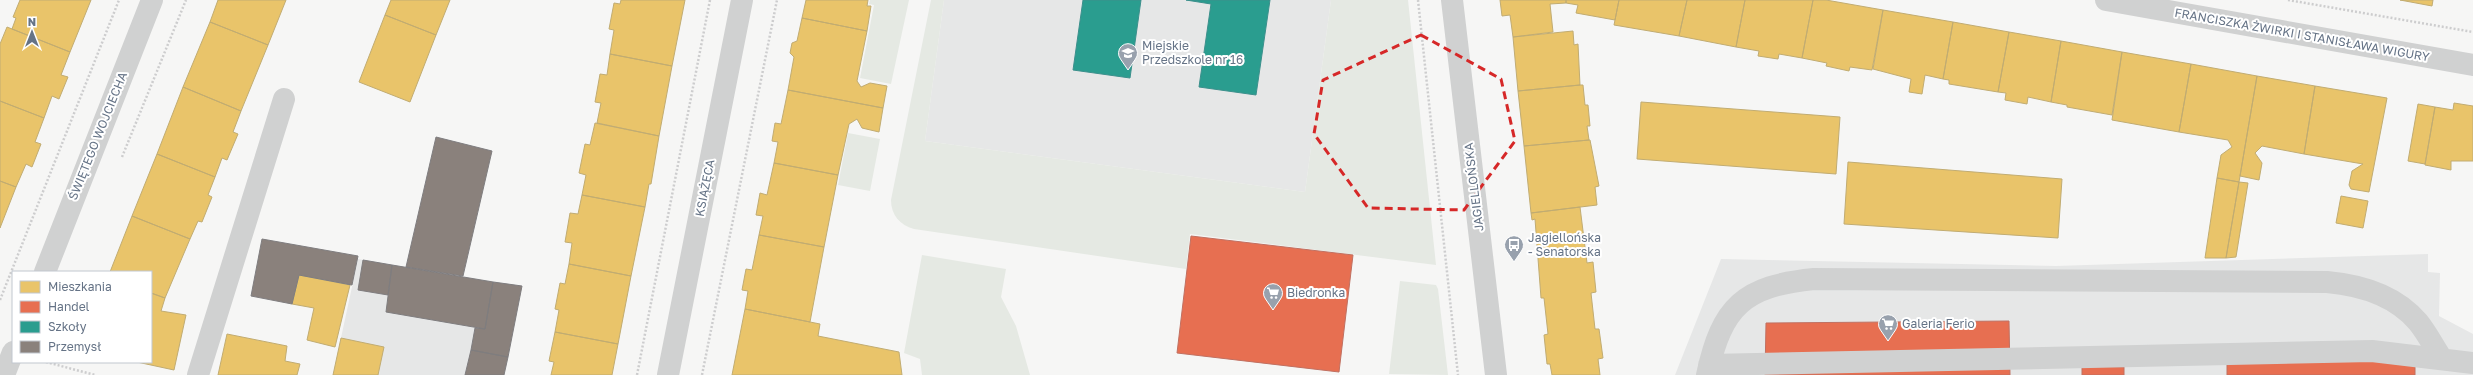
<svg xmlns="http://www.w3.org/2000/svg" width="2473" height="375" viewBox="0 0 2473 375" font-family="'Golos Text',sans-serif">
<rect width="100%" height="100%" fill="#f6f6f5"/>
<path fill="#e6e7e7" d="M944,0H1331L1305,192L925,141Z
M2428,254V272L2440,273L2439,316L2473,334V375H1675L1721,259L2056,266Z
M358,259L522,286L504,375H333Z"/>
<path fill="#e5e9e3" d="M870,0H909L891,84L860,78L874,5L869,4Z
M931,0H944L925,141L1305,192L1331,0H1408L1436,265L1190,234L1186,269L914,229C900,225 891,215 891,200Z
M848,133L880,139L870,191L838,185Z
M922,255L1006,269L1001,297L1016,326L1030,375H922L920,359L904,353Z
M1400,281L1436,285L1438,289L1448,375L1389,374Z"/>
<path fill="#e9c46a" stroke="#c1ac72" d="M20,0H91L70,52L12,29L16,18L13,17Z
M218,0H286L268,45L210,22Z
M391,0H450L436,35L385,15Z
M621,0H685L672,66L610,54L614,30L609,29L614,3L620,4Z
M806,0H868L867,6H871L867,31L802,18Z
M1500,0H1566V3L1550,4L1553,32L1513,37L1510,15L1502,16Z
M1566,0H1619L1615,20L1576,13L1578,5L1566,3Z
M1619,0H1687L1679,36L1614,25Z
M1687,0H1745L1736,47L1679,36Z
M1745,0H1813L1802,58L1779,54L1778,59L1758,56L1759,51L1736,47Z
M1813,0H1826L1883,10L1872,70L1850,67L1849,71L1826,66L1827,63L1802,58Z
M2400,0H2433L2432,6Z
M1883,10L1953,22L1943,79L1925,75L1922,94L1909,92L1911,79L1873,69Z
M385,15L436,35L410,102L359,82Z
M802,18L867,31L857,81L861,87L870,83L887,86L883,108L788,90L794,57L790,53L792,43L797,41Z
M210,22L268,45L241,111L183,87Z
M1953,22L2009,32L1998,92L1949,84V80L1943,79Z
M7,27L70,52L61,75L68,77L59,99L52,96L44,118L0,101V44Z
M1573,31L1574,45L1578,44L1580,85L1518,91L1513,37Z
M2009,32L2061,41L2051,102L2028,97L2027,104L2005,100L2006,93L1998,92Z
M2061,41L2122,52L2112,115L2067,107V105L2051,102Z
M2122,52L2191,64L2179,132L2112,120Z
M610,54L672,66L659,136L597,123L601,103L595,102L600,74L607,75Z
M2191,64L2257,76L2239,182L2217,178L2221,155L2232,147L2228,140L2179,132Z
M2257,76L2315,86L2304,154L2262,146L2255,153L2262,163L2259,180L2240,176Z
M1580,85H1583L1585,105H1588L1590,126H1587L1589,140L1524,146L1518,91Z
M2315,86L2387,98L2369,192L2351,189L2349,185L2352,171L2363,164L2304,154Z
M183,87L241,111L233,132L238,134L227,160L222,158L215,177L157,154Z
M788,90L883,108L879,132L862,128L857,119L849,124L838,175L774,163L778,142L772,141L775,123L781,124Z
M0,101L44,118L35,142L41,144L32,167L26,164L16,187L0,181Z
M1641,102L1840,117L1836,174L1637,159Z
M2454,103L2473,106V161H2451V170L2425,165L2435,107L2453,110Z
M2418,104L2435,107L2425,164L2408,161Z
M595,123L659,136L651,184H649L645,207L582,195L586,175L579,173L585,144L590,145Z
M1589,140H1590L1599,186L1595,187L1597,205L1531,213L1524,146Z
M157,154L215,177L208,195L212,197L202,222L198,221L190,239L132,216Z
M1848,162L2062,179L2058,238L1844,224Z
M774,163L838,175L824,247L759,235L763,216L756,215L760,193L767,195Z
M2217,178L2239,182L2226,258H2205Z
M0,181L16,187L0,228Z
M2239,182L2248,183L2236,257L2226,258Z
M582,195L645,207L631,276L569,264L572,243L565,242L570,213L578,214Z
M2341,196L2368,201L2363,228L2336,223Z
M1580,207L1587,263L1593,262L1596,292L1591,293L1595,329H1599L1603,358L1598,359L1600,375H1552L1550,364H1547L1544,335L1548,334L1544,298H1541L1535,219L1532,220L1531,213Z
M132,216L190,239L165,298L151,293V272H110Z
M759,235L824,247L810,322L745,309L748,291L742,290L746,269L752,270Z
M569,264L631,276L618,344L555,332L559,310L555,309L560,283L565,284Z
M299,275L350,285L335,347L307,340L314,308L292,304Z
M151,293L165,298L161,311L186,315L174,370L137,362H151Z
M745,309L820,324L818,336L899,352L902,375H732Z
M555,332L618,344L612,375H551L554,362L549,361Z
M227,334L287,346L285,361L300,364L297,375H218Z
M341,338L384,347L378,375H333Z"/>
<path fill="#e76f51" stroke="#c07061" d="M1191,236L1353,255L1339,372L1177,353Z
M2009,321L2010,375H1765L1766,323Z
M2415,351V375H2227V352Z
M2082,366L2124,367V375H2082Z"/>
<path fill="#2a9d8f" stroke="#3c908c" d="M1083,0H1141L1130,78L1073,70Z
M1186,0H1270L1256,95L1199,87L1211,4Z"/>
<path fill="#8a817c" stroke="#7f7d7f" d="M436,137L492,151L463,276L406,267Z
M262,239L358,256L352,285L299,275L292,304L251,296Z
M363,260L392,265L388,295L358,290Z
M392,265L493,282L485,329L386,312Z
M493,282L522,286L508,357L471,350L475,328L485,329Z
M471,350L508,357L504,375H465Z"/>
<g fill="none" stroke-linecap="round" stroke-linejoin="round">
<path stroke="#cdcdce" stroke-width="2.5" stroke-dasharray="2 2" stroke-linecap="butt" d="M1418,0L1458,375
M2288,0L2473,32
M122,157L186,0
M0,300L119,0
M46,362L95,375
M637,375L710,0
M702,375L777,0"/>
<path stroke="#d0d1d1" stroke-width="22" d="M1452,0L1496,375
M2106,0L2473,65
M45,272L152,0
M1709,365L2372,351L2473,363
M4,375L13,352
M198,375L284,99
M668,375L742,0
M1707,375C1722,306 1744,286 1814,279L2327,282C2360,285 2395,295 2418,322C2427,333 2434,347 2442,359"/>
</g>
<path fill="none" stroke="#d62828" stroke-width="3" stroke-dasharray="8 5" stroke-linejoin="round" d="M1421,35L1501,79L1515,141L1464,210L1368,208L1314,134L1323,80Z"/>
<defs>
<symbol id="school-pin" viewBox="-11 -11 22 30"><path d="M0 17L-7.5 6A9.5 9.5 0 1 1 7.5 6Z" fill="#98a1ad" stroke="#fff"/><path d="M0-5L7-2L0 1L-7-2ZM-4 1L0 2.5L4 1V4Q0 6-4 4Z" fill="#fff"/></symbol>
<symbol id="bus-pin" viewBox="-11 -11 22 30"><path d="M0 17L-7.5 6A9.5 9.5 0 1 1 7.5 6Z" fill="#98a1ad" stroke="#fff"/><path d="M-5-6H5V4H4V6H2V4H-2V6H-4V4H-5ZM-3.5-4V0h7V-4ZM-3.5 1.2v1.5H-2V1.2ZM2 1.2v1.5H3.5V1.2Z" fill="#fff"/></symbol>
<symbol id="supermarket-pin" viewBox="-11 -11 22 30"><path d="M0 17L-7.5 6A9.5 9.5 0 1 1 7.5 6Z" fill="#98a1ad" stroke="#fff"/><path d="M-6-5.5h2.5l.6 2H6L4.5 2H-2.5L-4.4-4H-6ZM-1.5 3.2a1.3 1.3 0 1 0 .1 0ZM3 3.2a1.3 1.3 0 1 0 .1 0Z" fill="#fff"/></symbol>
</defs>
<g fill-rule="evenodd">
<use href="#school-pin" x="1117" y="42" width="22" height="30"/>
<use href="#bus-pin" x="1503" y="234" width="22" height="30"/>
<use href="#supermarket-pin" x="1262" y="282" width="22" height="30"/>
<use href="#supermarket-pin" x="1877" y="313" width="22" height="30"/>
</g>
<g text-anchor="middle" stroke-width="4" stroke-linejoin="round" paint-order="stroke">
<g font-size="12" fill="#657386" stroke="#fff">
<text transform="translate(2302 35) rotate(10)" y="4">FRANCISZKA ŻWIRKI I STANISŁAWA WIGURY</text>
<text transform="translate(98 136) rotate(-68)" y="4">ŚWIĘTEGO WOJCIECHA</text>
<text transform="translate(1474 187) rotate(-97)" y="4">JAGIELLOŃSKA</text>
<text transform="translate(705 188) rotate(-79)" y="4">KSIĄŻĘCA</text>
</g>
<g font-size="12" fill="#657386" stroke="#fff" text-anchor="start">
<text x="1142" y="50">Miejskie<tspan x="1142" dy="14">Przedszkole nr 16</tspan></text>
<text x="1528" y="242">Jagiellońska<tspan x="1528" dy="14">- Senatorska</tspan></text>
<text x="1287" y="297">Biedronka</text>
<text x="1902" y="328">Galeria Ferio</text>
</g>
</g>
<rect x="12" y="271" width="140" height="92" fill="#ffffff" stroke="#c1c7cf"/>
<rect x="20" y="281" width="20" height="12" fill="#e9c46a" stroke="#c1c7cf"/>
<text x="48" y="291" font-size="12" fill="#657386">Mieszkania</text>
<rect x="20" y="301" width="20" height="12" fill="#e76f51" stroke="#c1c7cf"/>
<text x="48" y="311" font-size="12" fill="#657386">Handel</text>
<rect x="20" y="321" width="20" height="12" fill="#2a9d8f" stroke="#c1c7cf"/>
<text x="48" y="331" font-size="12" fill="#657386">Szkoły</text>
<rect x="20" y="341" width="20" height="12" fill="#8a817c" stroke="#c1c7cf"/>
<text x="48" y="351" font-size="12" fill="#657386">Przemysł</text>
<g transform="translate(32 32)" stroke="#ffffff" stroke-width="3" paint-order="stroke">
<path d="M0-3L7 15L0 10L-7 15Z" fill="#657386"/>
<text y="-6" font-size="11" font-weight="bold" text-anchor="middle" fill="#657386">N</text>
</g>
</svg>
